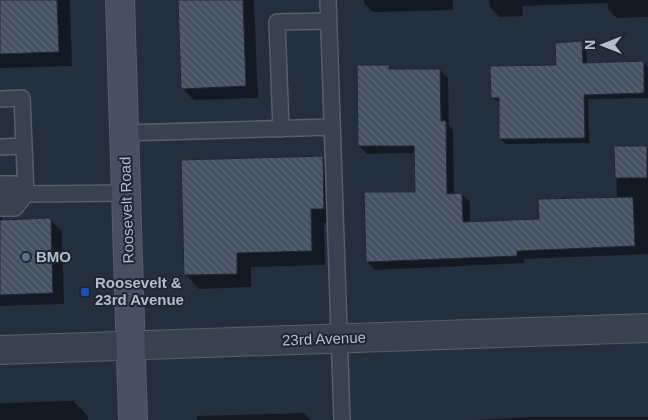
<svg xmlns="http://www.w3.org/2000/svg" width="648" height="420" viewBox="0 0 648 420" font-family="Arial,sans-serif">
<defs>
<pattern id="building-back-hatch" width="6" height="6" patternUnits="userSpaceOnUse" patternTransform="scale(1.25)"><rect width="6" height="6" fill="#455162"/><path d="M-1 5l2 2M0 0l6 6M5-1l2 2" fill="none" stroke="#5d6877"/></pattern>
</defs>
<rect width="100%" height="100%" fill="#242f3e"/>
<path fill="#0007" d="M0,0H70L72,66L0,68Z
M179,0H254L258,98L194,100L182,88Z
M364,0H453V10L373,12L364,3Z
M489,0H648V17L617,18L608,9V3L522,6L523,16L499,17L490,7Z
M581,43L586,48L587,64L643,62L648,67V98L588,99L589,143L506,144L501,139V102H498L492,97L557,66Z
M388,66L393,71L440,70L448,78L449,125L453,130L454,195L462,194L470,202V223L540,220L617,198L616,148L646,147L648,149V254L524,259V263L375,270L367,262L416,193V153L367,154L359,146Z
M322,157L337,172L338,223H324L325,265L251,267V287L199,289L185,274Z
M0,185L3,215L1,222L50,220L62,231L64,304L0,306Z
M73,401L88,416V420H0V403Z
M304,413L311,420H197V416Z
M533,417H648V420H475Z"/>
<path fill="url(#building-back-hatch)" stroke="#1f2835" d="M0,0H57L59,52L0,54Z
M178,0H243L246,86L181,89Z
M582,41L583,63L644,61V93L584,95L585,138L499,139V98H491L490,66L556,65L555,43Z
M357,65H389V69H440L441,121H446L447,194L462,193L463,222L539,219L538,199L633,197L635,246L517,251V256L366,262L364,192H415L414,146H358Z
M614,146H647V178H615Z
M323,156L324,209H311L312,251L237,253V274L184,275L181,160Z
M51,218L53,293L0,295V220Z"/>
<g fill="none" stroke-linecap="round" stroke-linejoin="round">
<defs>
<path id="lane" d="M328,0L342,420
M0,99L22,98L26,194L126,193
M281,129L277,22L329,21
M124,133L332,127
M0,147L24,146
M0,184H14L26,194
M0,195L26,194
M0,208H15L26,194"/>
<path id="street" d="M0,350L648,328"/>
<path id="secondary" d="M120,0L133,420"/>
</defs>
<use href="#lane" stroke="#565f6c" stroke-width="18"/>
<use href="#street" stroke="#565f6c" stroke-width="30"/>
<use href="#secondary" stroke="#565f6c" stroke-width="30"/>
<use href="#lane" stroke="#38414e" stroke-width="15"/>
<use href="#street" stroke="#38414e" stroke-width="28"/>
<use href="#secondary" stroke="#465061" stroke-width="28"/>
</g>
<circle fill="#5c6f8a" stroke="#1d2633" stroke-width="2" cx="26" cy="257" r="5"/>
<rect fill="#1a4fb4" stroke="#1d2633" stroke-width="2" x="80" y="287" width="10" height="10" rx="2.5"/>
<g text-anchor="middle" stroke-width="4" stroke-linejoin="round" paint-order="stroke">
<g font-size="15" fill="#b4bcc9" stroke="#1d2633">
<text transform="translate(127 210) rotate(-92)" y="5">Roosevelt Road</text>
<text transform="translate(324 339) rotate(-2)" y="5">23rd Avenue</text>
</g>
<g font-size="15" font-weight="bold" fill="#b4bcc9" stroke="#1d2633" text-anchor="start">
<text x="36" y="262">BMO</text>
<text x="95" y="288">Roosevelt &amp;<tspan x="95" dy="17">23rd Avenue</tspan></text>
</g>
</g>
<g transform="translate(603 45) rotate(270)" stroke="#1d2633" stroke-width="4" paint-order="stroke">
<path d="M0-4L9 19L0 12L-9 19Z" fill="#b4bcc9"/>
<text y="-8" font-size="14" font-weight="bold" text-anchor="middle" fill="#b4bcc9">N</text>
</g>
</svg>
